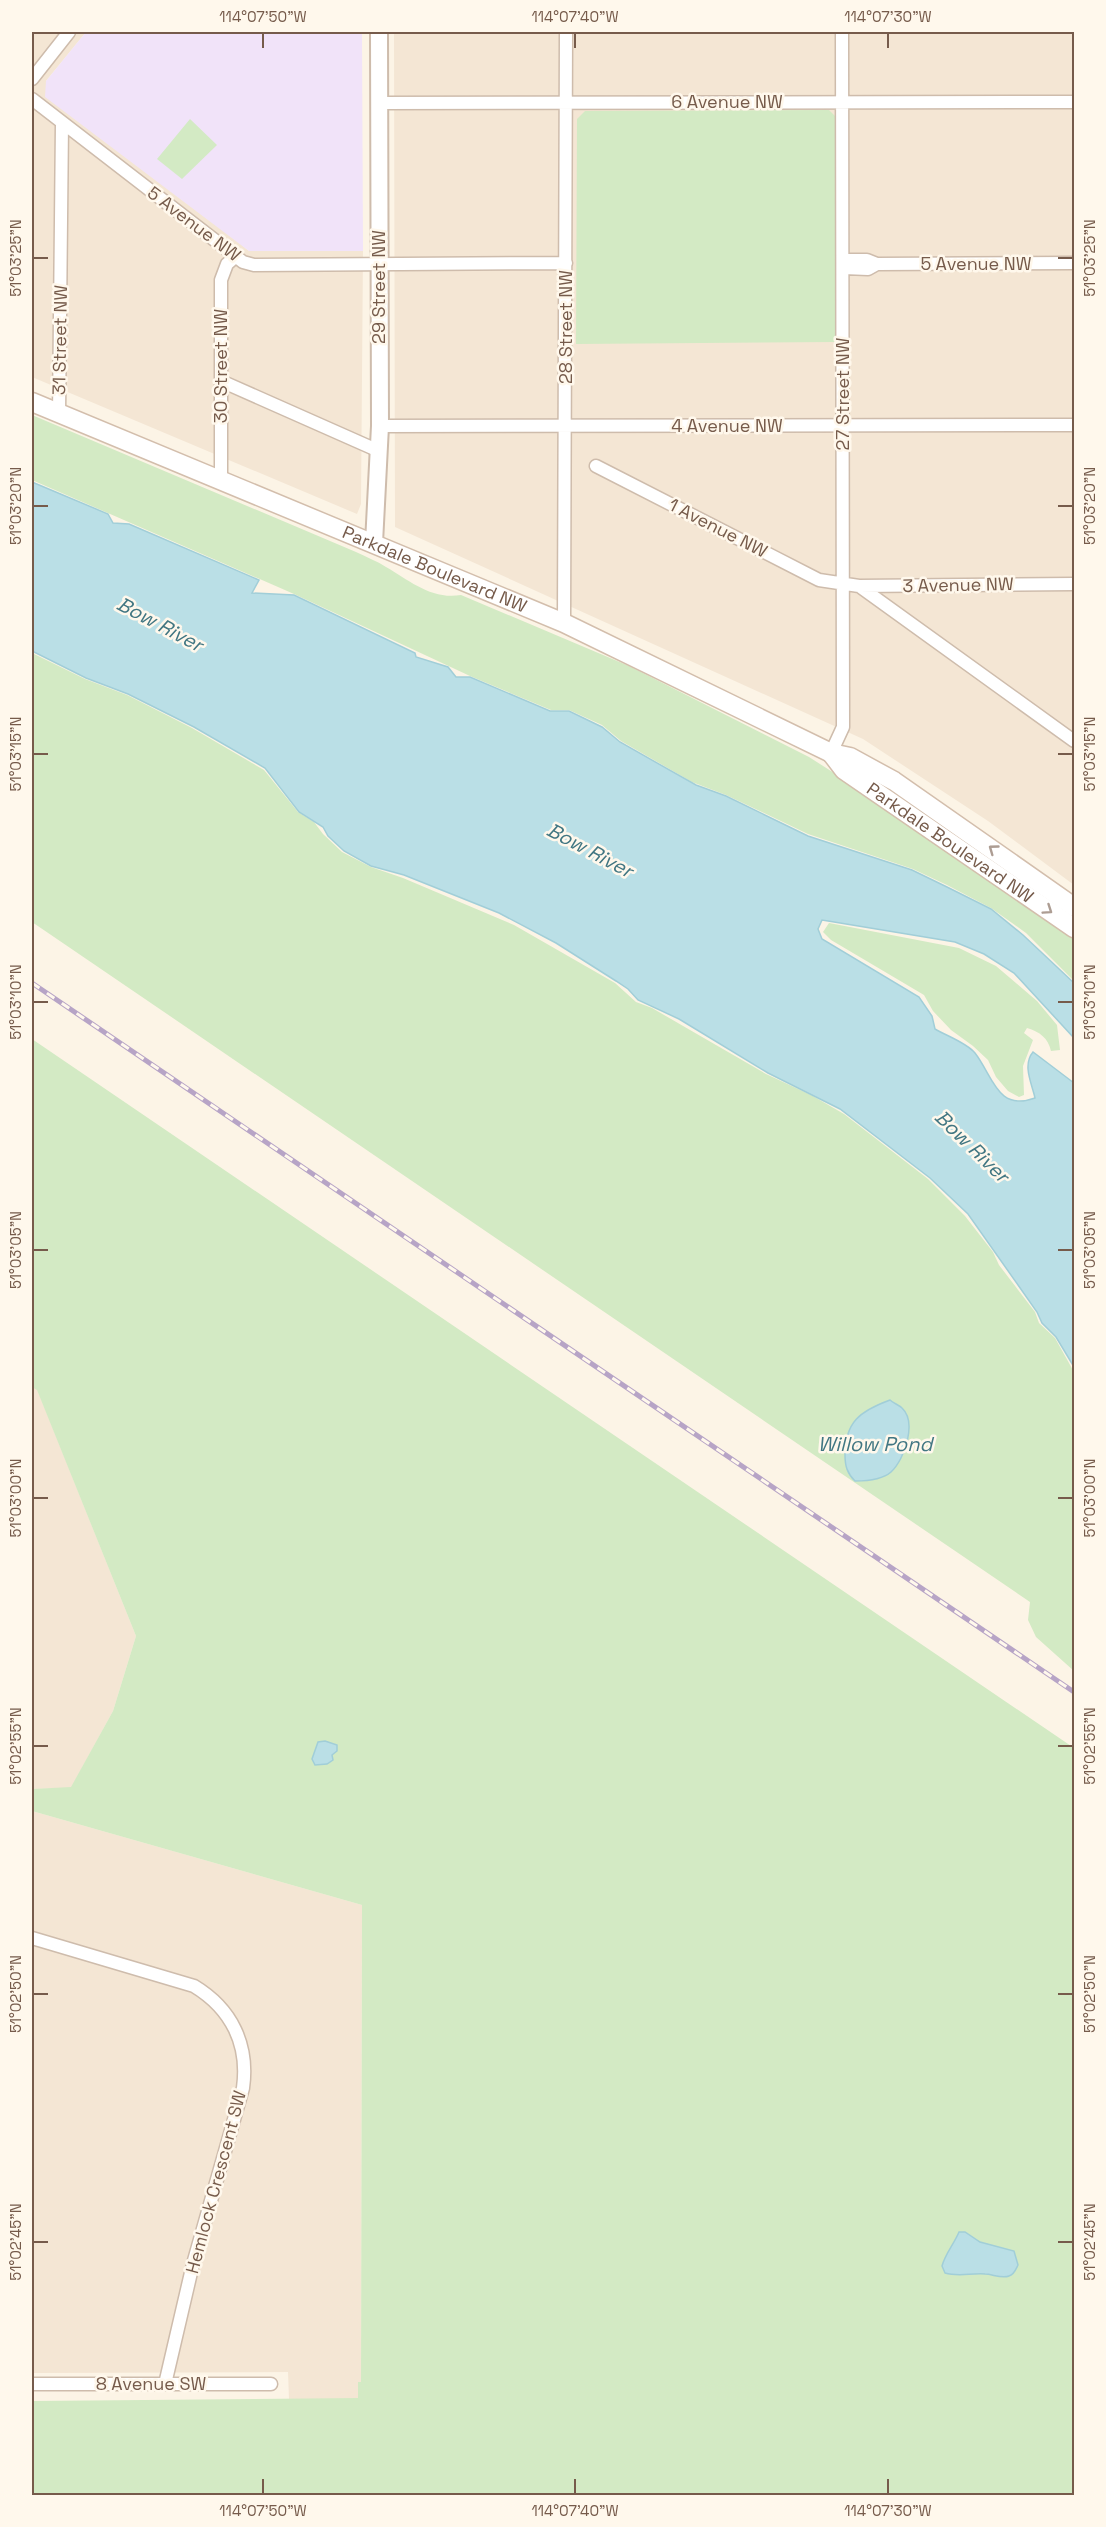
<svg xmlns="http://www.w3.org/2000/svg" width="1106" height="2527" viewBox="0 0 1106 2527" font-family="'Space Grotesk',sans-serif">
<rect width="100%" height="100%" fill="#fcf4e6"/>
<path fill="#f4e6d4" d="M32,32H86L46,81L249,251H363L361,504L357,514L32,377Z
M394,32H1074V885L988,821L863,739L395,527Z
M32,1387L37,1389L136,1636L113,1711L71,1788L32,1789Z
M32,1811L362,1905L361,2382L358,2383V2399H289L288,2372L32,2373Z"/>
<path fill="#f1e3f9" d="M86,32H362L363,251H249L45,97L46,81Z"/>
<path fill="#d3eac4" d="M829,110L837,118L835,342L576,344L577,119L585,111Z
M190,119L217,145L182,179L157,159Z
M32,415L356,552C366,557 377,561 386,567C410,581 432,600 461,595L629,666L809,757L867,794L1074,938V981L1026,933L991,908L947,885L913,869L808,834L726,795L692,782L621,741L602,725L569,710H551L470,676L294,594L32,480Z
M32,653L85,679L127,695L192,728L264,770L298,812L314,822L323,834L342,852L371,867L403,878L514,925L615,983L636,1002L652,1008L766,1074L811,1095L844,1114L928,1179L965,1216L993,1252L999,1265L1035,1312L1039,1323L1055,1338L1074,1372V1671L1036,1637L1028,1620L1030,1602L32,922Z
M829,923L959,948L996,966L1037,1001L1057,1025L1060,1050L1051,1051C1048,1038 1040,1032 1027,1028L1024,1033L1033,1040L1023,1066L1024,1095L1019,1097L1008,1091L996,1077L988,1060L973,1046L951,1030L933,1011L924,995L831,940L823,932Z
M32,1039L1074,1748V2495H32V2401L358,2398V2382H361L362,1905L32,1811V1789L71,1787L113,1711L136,1636L37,1390L32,1387Z"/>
<path fill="#badfe6" stroke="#a1ced8" stroke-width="1.5" d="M32,482L108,514L113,523L129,524L259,580L252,593L294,595L415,653L416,657L448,667L456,677H470L550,711H569L602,727L620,742L696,785L726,796L808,836L912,870L947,887L991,909L1023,935L1074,983V1038L1014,973L984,954L955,942L828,921L822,920L818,929L822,939L919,997L932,1016L935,1029C947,1036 967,1043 975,1053C993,1076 997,1112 1035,1098C1032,1084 1022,1065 1033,1052L1074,1083V1367L1056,1337L1042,1323L1037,1312L968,1214L930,1178L840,1109L768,1073L679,1019L638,1000L628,989L616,981L556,943L499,913L404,875L371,866L344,851L328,836L323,827L299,812L265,768L194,727L128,694L86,678L32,651Z
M890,1400C893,1403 899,1405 902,1408C917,1422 905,1459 891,1472C882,1480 867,1481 855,1481C847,1473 845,1466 845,1455C845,1422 860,1411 890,1400Z
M325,1741L337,1745V1751L332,1755L333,1760L327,1764L315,1765L312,1759L318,1742Z
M959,2232H965L980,2242L1014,2251L1018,2265C1016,2269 1014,2275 1009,2276C1002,2279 992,2274 985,2274C971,2273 958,2277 945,2273L942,2266C945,2254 954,2244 959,2232Z"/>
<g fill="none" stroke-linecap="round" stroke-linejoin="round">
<defs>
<path id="minor" d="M32,79L69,32
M32,99L243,262L254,265L566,263
M379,103L1074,102
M844,260H867L877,264
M844,268L868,269L877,264L1074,263
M221,381L379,451
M59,414L62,123
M380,426L1074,425
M596,466L819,580L859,586L1074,584
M221,480V280L227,264L235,257
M859,586L1074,741
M564,623L566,32
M831,753L843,727L842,32
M32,1938L194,1986C232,2009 249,2045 243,2088L193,2264L165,2384
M32,2384H271"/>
<path id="tertiary" d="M374,543L380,426L379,32"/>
<g id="secondary">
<path id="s1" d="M32,402L564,623L831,753L850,757L894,781L1074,907"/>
<path id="s2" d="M831,753L844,770L1074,928"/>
</g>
</defs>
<use href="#minor" stroke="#cebcac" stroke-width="15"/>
<use href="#tertiary" stroke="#cebcac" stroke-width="20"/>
<use href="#secondary" stroke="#d3beac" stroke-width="21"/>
<use href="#minor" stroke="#fff" stroke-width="12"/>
<use href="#tertiary" stroke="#fff" stroke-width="16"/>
<use href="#secondary" stroke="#fff" stroke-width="18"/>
<defs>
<path id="rail" d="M32,983L1074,1692"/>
</defs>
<use href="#rail" stroke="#b7a4c6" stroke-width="5"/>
<use href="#rail" stroke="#fff8ec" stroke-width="3" stroke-dasharray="9" stroke-linecap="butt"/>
</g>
<defs><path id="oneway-chevron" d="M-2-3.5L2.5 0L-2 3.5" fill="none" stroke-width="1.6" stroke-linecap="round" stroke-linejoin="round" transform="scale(1.5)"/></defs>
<g stroke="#ad9d93">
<use href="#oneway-chevron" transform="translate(993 849) rotate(-144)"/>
<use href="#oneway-chevron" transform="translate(1048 910) rotate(34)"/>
</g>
<path fill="none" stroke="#765b4b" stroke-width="2" d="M263,33V48M575,33V48M888,33V48M33,258H48M1058,258H1073M33,506H48M1058,506H1073M33,754H48M1058,754H1073M33,1002H48M1058,1002H1073M33,1250H48M1058,1250H1073M33,1498H48M1058,1498H1073M33,1746H48M1058,1746H1073M33,1994H48M1058,1994H1073M33,2242H48M1058,2242H1073M263,2479V2494M575,2479V2494M888,2479V2494"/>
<g text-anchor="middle" stroke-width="5" stroke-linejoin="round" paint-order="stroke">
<g font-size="18" fill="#765b4b" stroke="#fff8ec">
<text x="727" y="108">6 Avenue NW</text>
<text transform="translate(194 224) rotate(37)" y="6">5 Avenue NW</text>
<text x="976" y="270">5 Avenue NW</text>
<text transform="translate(379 287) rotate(-90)" y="6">29 Street NW</text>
<text transform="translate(566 327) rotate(-90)" y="6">28 Street NW</text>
<text transform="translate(60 340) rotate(-89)" y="6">31 Street NW</text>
<text transform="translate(221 366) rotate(-90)" y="6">30 Street NW</text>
<text transform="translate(843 394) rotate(-90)" y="6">27 Street NW</text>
<text x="727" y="432">4 Avenue NW</text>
<text transform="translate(718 528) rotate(27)" y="6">1 Avenue NW</text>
<text dy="6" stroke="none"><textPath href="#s1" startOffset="436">Parkdale Boulevard NW</textPath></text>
<text transform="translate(958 585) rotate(-1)" y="6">3 Avenue NW</text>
<text dy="6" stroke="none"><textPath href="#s2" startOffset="150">Parkdale Boulevard NW</textPath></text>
<text transform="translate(216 2182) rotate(-75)" y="6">Hemlock Crescent SW</text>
<text x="151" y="2390">8 Avenue SW</text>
</g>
<g font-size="20" font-style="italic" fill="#417682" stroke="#fff8ec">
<text transform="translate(160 624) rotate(28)" y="7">Bow River</text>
<text transform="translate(590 850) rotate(28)" y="7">Bow River</text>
<text transform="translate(972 1146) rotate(44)" y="7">Bow River</text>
<text x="875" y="1451">Willow Pond</text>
</g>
</g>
<rect width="1106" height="2527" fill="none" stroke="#fff8ec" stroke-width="66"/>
<rect x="33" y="33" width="1040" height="2461" fill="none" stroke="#765b4b" stroke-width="2"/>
<g font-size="15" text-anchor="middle" fill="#765b4b">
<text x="263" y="22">114°07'50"W</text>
<text x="575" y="22">114°07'40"W</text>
<text x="888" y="22">114°07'30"W</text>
<text transform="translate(16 258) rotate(-90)" y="5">51°03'25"N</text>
<text transform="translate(1090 258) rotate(-90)" y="5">51°03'25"N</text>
<text transform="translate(16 506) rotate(-90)" y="5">51°03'20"N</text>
<text transform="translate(1090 506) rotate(-90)" y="5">51°03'20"N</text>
<text transform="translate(16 754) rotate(-90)" y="5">51°03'15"N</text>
<text transform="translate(1090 754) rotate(-90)" y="5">51°03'15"N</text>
<text transform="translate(16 1002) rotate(-90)" y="5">51°03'10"N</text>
<text transform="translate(1090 1002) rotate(-90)" y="5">51°03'10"N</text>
<text transform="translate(16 1250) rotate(-90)" y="5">51°03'05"N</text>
<text transform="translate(1090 1250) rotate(-90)" y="5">51°03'05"N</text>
<text transform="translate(16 1498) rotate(-90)" y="5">51°03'00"N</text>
<text transform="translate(1090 1498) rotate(-90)" y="5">51°03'00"N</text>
<text transform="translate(16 1746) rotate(-90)" y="5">51°02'55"N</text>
<text transform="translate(1090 1746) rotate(-90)" y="5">51°02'55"N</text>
<text transform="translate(16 1994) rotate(-90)" y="5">51°02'50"N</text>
<text transform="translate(1090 1994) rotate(-90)" y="5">51°02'50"N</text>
<text transform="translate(16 2242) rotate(-90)" y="5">51°02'45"N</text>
<text transform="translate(1090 2242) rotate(-90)" y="5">51°02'45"N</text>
<text x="263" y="2516">114°07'50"W</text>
<text x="575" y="2516">114°07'40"W</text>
<text x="888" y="2516">114°07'30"W</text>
</g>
</svg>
